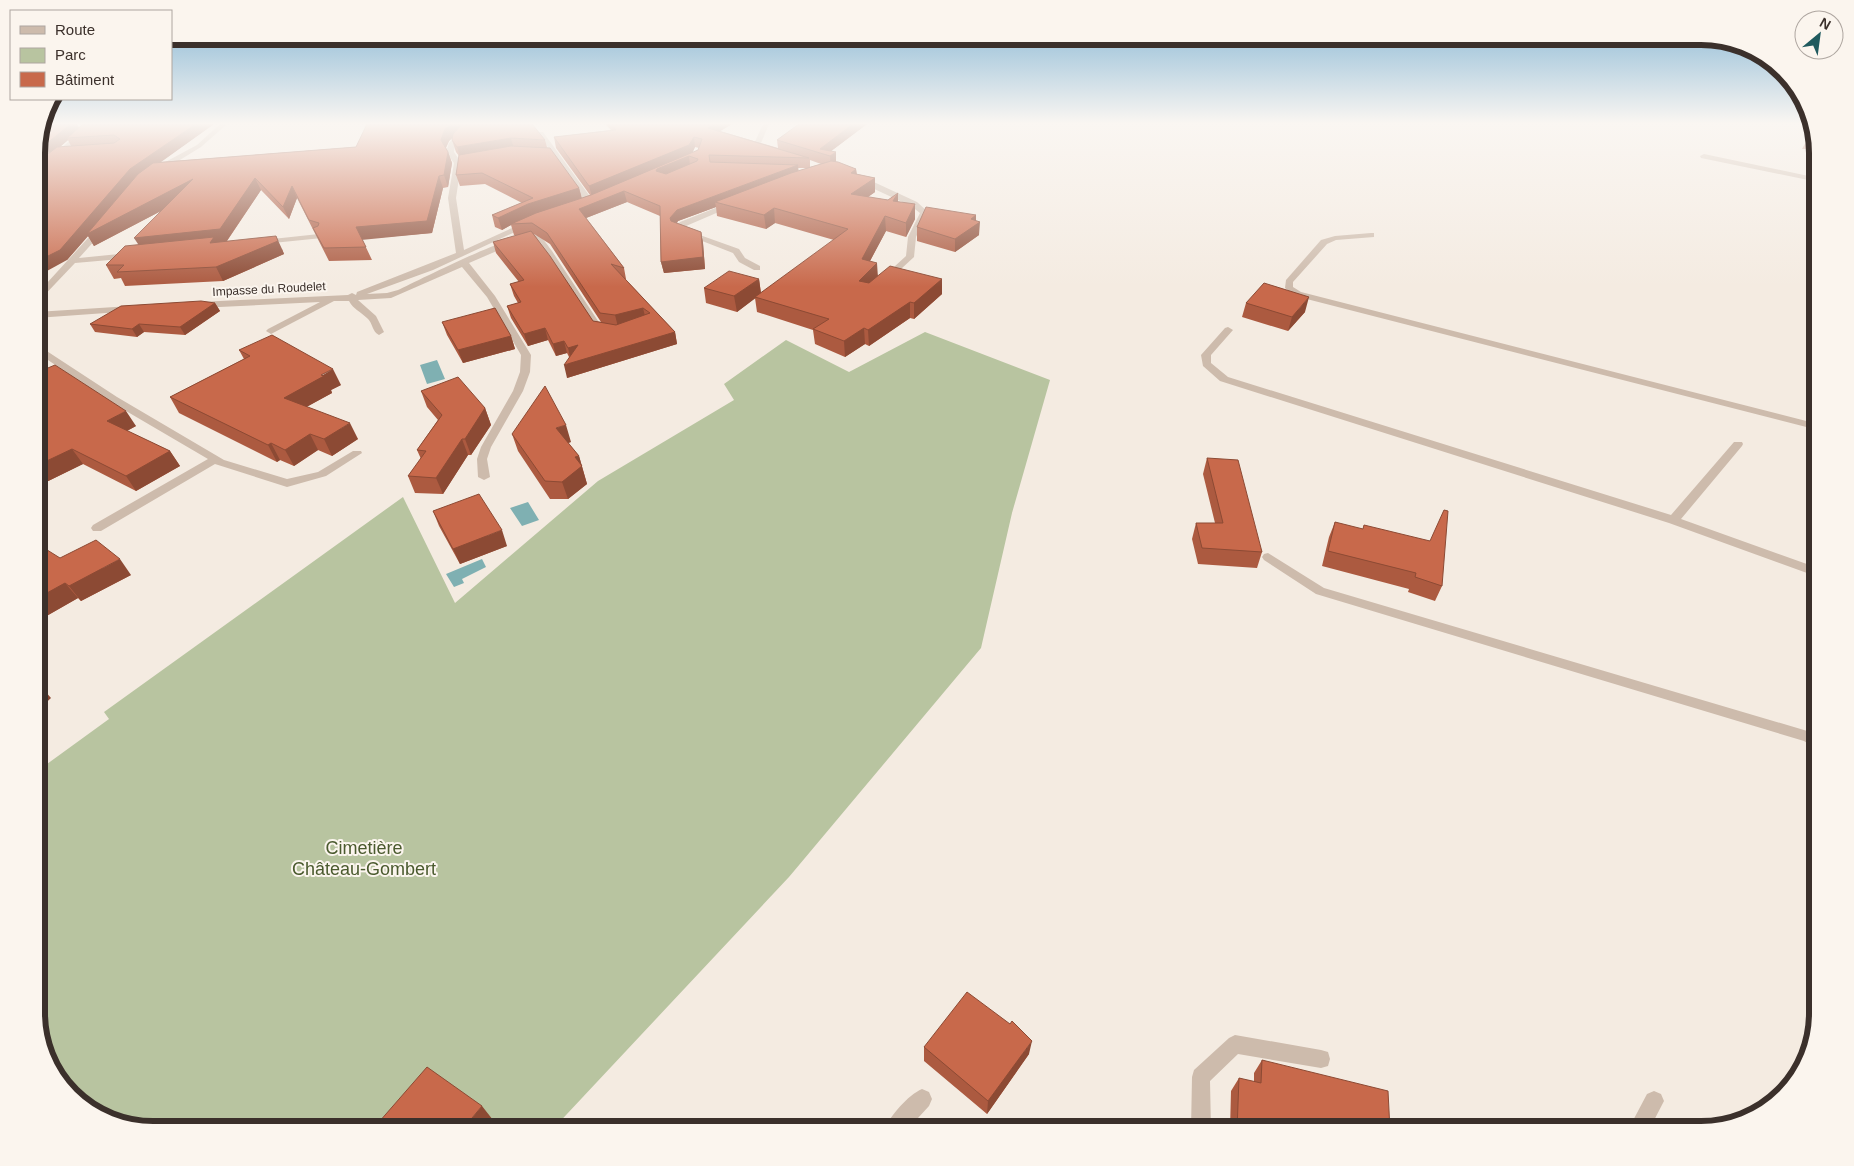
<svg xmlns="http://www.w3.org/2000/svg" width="1854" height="1166" viewBox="0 0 1854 1166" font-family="Helvetica,sans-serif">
<rect width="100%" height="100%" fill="#f4ebe1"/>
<path fill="#b8c4a0" d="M925,332L1050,380L1012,513L981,648L789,877L552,1130H153L88,1110L52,1071L36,1021V772L109,719L104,712L403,497L455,603L598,481L734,400L724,384L786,340L849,372Z"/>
<path fill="#7fb0b2" d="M437,360L445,379L427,384L420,365Z
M528,502L539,520L522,526L510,508Z
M482,559L486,567L462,579L464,583L454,587L446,574Z"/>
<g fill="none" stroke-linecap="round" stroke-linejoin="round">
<path fill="#cdbbac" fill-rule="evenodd" d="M89,124H96L36,176V170Z
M220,124H227L201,147L162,171H156V167L197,145Z
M763,124H769L761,143L771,152L773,153L769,155L754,144Z
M463,129L468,130L455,144L454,152L460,161L475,158L479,160L461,165L456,198L464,250L525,222L532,224L433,270L367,294L387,293L398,290C420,280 521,227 539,236C544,239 548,246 552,251L602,327L609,331L604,334L596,331L554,266L534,240L513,244L469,263L495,296L531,355L530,372L523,391L491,447L487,459L490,477L484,480L478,477L477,459L481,447L513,391L520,372L521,355L487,297L462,267L391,298L358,300L376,316L384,332L379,335C372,332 373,323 367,318C361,312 353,309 349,301H334L271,334L266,331L268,329L320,302L199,308L195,305L199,302L348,295L352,293L356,295L357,292L456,253L448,198L454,163L446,152L449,143Z
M539,132H543L594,202L593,204L579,206V202L585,201L538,133Z
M1704,154L1818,178V182L1701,158L1700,156Z
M857,177H863L917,202L928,212L916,237L914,257L889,280L882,278L906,256L908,237L920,213L911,206L857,181Z
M728,203L735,205L686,226L683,229L739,249L745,258L760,266V270H754L739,262L733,253L674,230L680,222Z
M99,226L106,228L79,258L129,253L132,254V258L75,263L36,304V295Z
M1371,233H1374V237L1336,240L1327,244L1293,282V287L1301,292L1818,424V430L1295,296L1285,288L1286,280L1321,240L1335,236Z
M319,234L323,236L322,238L263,244L259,242L263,240Z
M131,306L134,307V311L36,318V312Z
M1228,327L1233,330L1211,355V363L1228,377L1671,515L1734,442H1742L1743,444L1742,446L1681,519L1818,568V577L1669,523L1220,381L1203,366L1201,355L1225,328Z
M36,344L117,397L224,460L287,479L318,472L353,451H361L362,453L326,476L287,487L215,464L101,531H93L91,528L93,525L208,459L109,401L36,352Z
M1268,553L1324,588L1814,733L1818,736V750L1804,741L1316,594L1264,560L1262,557L1264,554Z
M1235,1035L1321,1050L1328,1052L1330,1059L1328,1066L1321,1068L1238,1054L1210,1081L1211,1130H1191L1192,1077L1194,1070L1229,1038Z
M922,1089L929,1092L932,1099L929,1106L907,1130H884C890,1116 908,1095 922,1089Z
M1654,1091L1661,1094L1664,1101L1649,1130H1628L1647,1094Z"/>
</g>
<path fill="#ac5a40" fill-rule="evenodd" d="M42,124H82H77L79,128L83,124H214L160,162L356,147L367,124L545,140L547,147L579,188L582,198L590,195L556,148L554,137L611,130L605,124H732L720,131L778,148L777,140L799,124H867L831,151L836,162L856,169L857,174L875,178V192L868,197L888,200L898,193V202L915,219L906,237L886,231L870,261L878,276L942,279V294L914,319L910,318L869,346L865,344L845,357L815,344L813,330L757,312L755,298L737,312L706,303L704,288L759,279L761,293L834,240L775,223L766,229L717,216L716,207L678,221L677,223L701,232L703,243L705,269L664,273L661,262L660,216L627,202L586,218L624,268L626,279H625L675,332L677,344L567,378L569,357L567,353L556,356L548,340L528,346L511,318L507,306L518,303L514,296L510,284L519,282L496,253L493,242L517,235H514L511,225L502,230L495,227L492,215L522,203L485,184L460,186L456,175L459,156L456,152L452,140L453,137L449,141L446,148L448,152L452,163L448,187L443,188L432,233L362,239L372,260L329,261L297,198L289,219L261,190L227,241L282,249L284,254L223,281L125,286L121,278L114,279L106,265L138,245L161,211L94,246L88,236L67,260ZM68,140L71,146L60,147ZM695,147L699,148L698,150L692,153ZM810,160L821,164L810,167ZM798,168H807L798,171ZM534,234L550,244L601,322L593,321Z
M1812,131L1817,149H1802Z
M976,215V221L979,235L955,252L917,241V227Z
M215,303L220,311L185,335L144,332L137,337L95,332L90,324Z
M1246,303L1305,312L1288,331L1242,317Z
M442,322L511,336L515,349L463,363L447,335Z
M239,350L341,385L331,390L332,393L306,407L358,439L332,456L318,450L294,466L280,460L277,462L179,413L170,397L244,359Z
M36,373L136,426L127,431L170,451L180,466L136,491L83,464L36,487Z
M421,391L485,408L491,425L471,455H468L443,494L415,493L408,476L421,459L417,450L438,420L427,407Z
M512,434L571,442L568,443L579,456L587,484L568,499H550L518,451Z
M1207,458L1262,552L1257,568L1198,564L1192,539L1196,523H1215L1203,474Z
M433,511L507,546L460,564L439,526Z
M1335,522L1442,586L1435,601L1408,592L1409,589L1322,566L1329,537Z
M60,558L131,575L81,601L78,598L36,622Z
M924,1047L1029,1054L987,1114L924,1061Z
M1262,1060L1390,1130H1230L1231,1091L1239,1078L1254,1082V1073Z"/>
<path fill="#8c4a34" d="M42,124H82H77L80,130L67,138L68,140L36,167V152Z
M196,124H214L136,180L193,179L199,191L94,246L88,236L67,260L36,277V262L130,169Z
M451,124H465L466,125L449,141L444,151L441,140L445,129Z
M714,124H732L709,138L708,128Z
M853,124H867L826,155L820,149Z
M694,137L695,147L691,156H689L690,166L592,197L589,186Z
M511,138L514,149L461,159L457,147Z
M448,152L452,163L448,187L444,175Z
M836,152V163L831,167L830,156Z
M798,165L799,175L715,202L716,207L678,221L672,229L670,218L677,210Z
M856,169L857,183L851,173Z
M439,176L443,188L432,233L361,240L356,227Z
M255,178L261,190L226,242L142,250L134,238Z
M875,178V192L852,208L851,194Z
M292,186L297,198L289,219L283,207Z
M579,188L582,200L511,224V225L502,230L498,218L528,204Z
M624,191L627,202L581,220L579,209Z
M898,193V207L893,201Z
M915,204V219L906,237V223Z
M774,208L775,223L766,229L764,215Z
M976,215V224L980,222L979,235L955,252V239L971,219Z
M885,216L886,231L863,274L862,259Z
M701,232L703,243L705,269L664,273L661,262Z
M276,236L282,249L284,254L223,281L216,267Z
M877,263L878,278L859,296V281Z
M759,279L761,294L737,312L734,296Z
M942,279V294L914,319V303Z
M1309,297L1305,312L1288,331L1292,317Z
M910,302V318L869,346L868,330Z
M215,303L220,311L185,335L180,327Z
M643,308L646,320L618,327L615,315Z
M139,324L144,332L137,337L132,329Z
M545,328L548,340L528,346L524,334Z
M864,328L865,344L845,357L844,341Z
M675,332L677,344L567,378L564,365Z
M511,336L515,349L463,363L458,350Z
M564,341L567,353L556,356L553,344Z
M578,345L571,361L568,348Z
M333,369L341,385L331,390L332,393L292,415L284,398Z
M485,408L491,425L471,455L465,439Z
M126,411L136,426L117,436L107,421Z
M350,423L358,439L332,456L324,439Z
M566,425L571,442L561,445L556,428Z
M310,434L318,450L294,466L285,450Z
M462,439L468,455L443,494L436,478Z
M271,443L280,460L277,462L268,445Z
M72,449L83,464L36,487V466Z
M170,451L180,466L136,491L126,476Z
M579,456L587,484L568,499L562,482L575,457Z
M502,530L507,546L460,564L453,549Z
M120,559L131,575L81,601L69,586Z
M65,583L78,598L36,622V599Z
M36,681L51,698L36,712Z
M1032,1041L1029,1054L987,1114L988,1101Z
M482,1106L493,1120L485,1130H462Z"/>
<path fill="#c8694b" stroke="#8c4a34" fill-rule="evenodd" d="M52,124H71L36,152V145L41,125Z
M83,124H196L130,169L60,250L36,262V163L57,147L114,143L120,139L114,135L67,138Z
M367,124H451L445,129L441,140L448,152L444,175L439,176L427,221L356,227L366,247L324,248L313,228L318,226L319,223L309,220L292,186L283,207L255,178L220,229L134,238L193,179L87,234L138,174L153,163L356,147Z
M462,124H532L545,140L511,138L457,147L452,140L453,134Z
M611,124H714L708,128L809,158L709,155L710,162L798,165L677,210L670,218L671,221L701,232L703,257L661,262L660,206L624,191L579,209L624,268L611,264L675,332L564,365L578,345L568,348L564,341L553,344L545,328L524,334L507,306L521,302L510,284L524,280L493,242L531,231L550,256L593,321L616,325L650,313L643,308L615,315L600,313L547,233L532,223L511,224L536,213L591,195L698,150L702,139L694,137L689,145L589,186L554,137L616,130ZM689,156L698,159L697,161L666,174L656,171L657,169Z
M799,124H853L820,149L836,152L830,156L777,140Z
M1812,131L1815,142H1806Z
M511,146L550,148L579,188L528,204L498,218L492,215L533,198L482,173L456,175L459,155Z
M831,161L838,162L856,169L851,173L875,178L851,194L888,200L898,193L893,201L915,204L906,223L885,216L862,259L877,263L859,281L869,283L890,266L942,279L914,303L910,302L868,330L864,328L844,341L813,329L829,319L755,297L848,229L774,208L764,215L715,202L791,173Z
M926,207L976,215L971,219L980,222L955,239L917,227Z
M276,236L278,241L216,267L117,272L124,265H106L125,246L214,237L210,243Z
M729,271L759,279L734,296L704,288Z
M1264,283L1309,297L1292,317L1246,303Z
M201,301L215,303L180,327L139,324L132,329L90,324L121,306Z
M495,308L511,336L458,350L442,322Z
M272,335L333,369L321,375L324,376L284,398L350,423L324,439L310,434L285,450L271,443L268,445L170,397L250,356L239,350Z
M55,365L126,411L107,421L170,451L126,476L72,449L36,466V389L37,388H36V373Z
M458,377L485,408L465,439H462L436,478L408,476L426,451L417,450L442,415L421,391Z
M545,386L566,425L556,428L579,456L575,457L582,466L562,482L545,481L512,434Z
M1207,458L1238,460L1262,552L1202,548L1196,523H1223Z
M479,494L502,530L453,549L433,511Z
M1444,510L1448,511L1442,586L1415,577L1416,573L1328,551L1335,522L1363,529L1364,525L1430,541Z
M96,540L120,559L69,586L65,583L36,599V543L60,558Z
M967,992L1010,1024L1012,1021L1032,1041L988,1101L924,1047Z
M1262,1060L1388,1091L1390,1130H1237L1239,1078L1261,1083Z
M427,1067L482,1106L462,1130H372Z
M1525,1120L1568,1130H1515Z
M1489,1126L1503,1130H1485Z"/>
<linearGradient id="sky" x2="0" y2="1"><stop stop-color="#7eb2d2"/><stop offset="0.43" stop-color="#faf6f2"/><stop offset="1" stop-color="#faf6f2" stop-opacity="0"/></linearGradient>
<rect width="1854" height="287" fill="url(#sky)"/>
<g text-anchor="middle" stroke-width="4" stroke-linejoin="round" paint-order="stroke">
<g font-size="12" fill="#3b302b" stroke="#fbf5ee">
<text transform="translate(269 289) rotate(-3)" y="4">Impasse du Roudelet</text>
</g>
<g font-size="18" fill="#4a5a2e" stroke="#fbf5ee">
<text x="364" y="854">Cimetière<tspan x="364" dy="21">Château-Gombert</tspan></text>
</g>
</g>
<path d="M0 0H1854V1166H0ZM153 45H1701A108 108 0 0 1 1809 153V1013A108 108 0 0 1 1701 1121H153A108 108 0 0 1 45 1013V153A108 108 0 0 1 153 45Z" fill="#fbf5ee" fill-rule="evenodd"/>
<path fill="none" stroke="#3b302b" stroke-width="6" d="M153 45H1701A108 108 0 0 1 1809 153V1013A108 108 0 0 1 1701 1121H153A108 108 0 0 1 45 1013V153A108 108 0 0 1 153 45Z"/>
<rect x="10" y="10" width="162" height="90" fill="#fbf5ee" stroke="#aea6a0"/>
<rect x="20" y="26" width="25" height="8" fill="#cdbbac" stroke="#aea6a0"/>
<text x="55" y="35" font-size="15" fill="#3b302b">Route</text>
<rect x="20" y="48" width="25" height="15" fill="#b8c4a0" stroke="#aea6a0"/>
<text x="55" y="60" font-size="15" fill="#3b302b">Parc</text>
<rect x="20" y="72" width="25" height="15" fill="#c8694b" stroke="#aea6a0"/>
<text x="55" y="85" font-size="15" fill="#3b302b">Bâtiment</text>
<g transform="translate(1819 35) rotate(29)"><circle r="24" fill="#fbf5ee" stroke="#aea6a0"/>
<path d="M0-4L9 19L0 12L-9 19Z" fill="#1f5a5e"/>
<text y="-8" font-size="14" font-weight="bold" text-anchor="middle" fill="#3b302b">N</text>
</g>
</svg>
